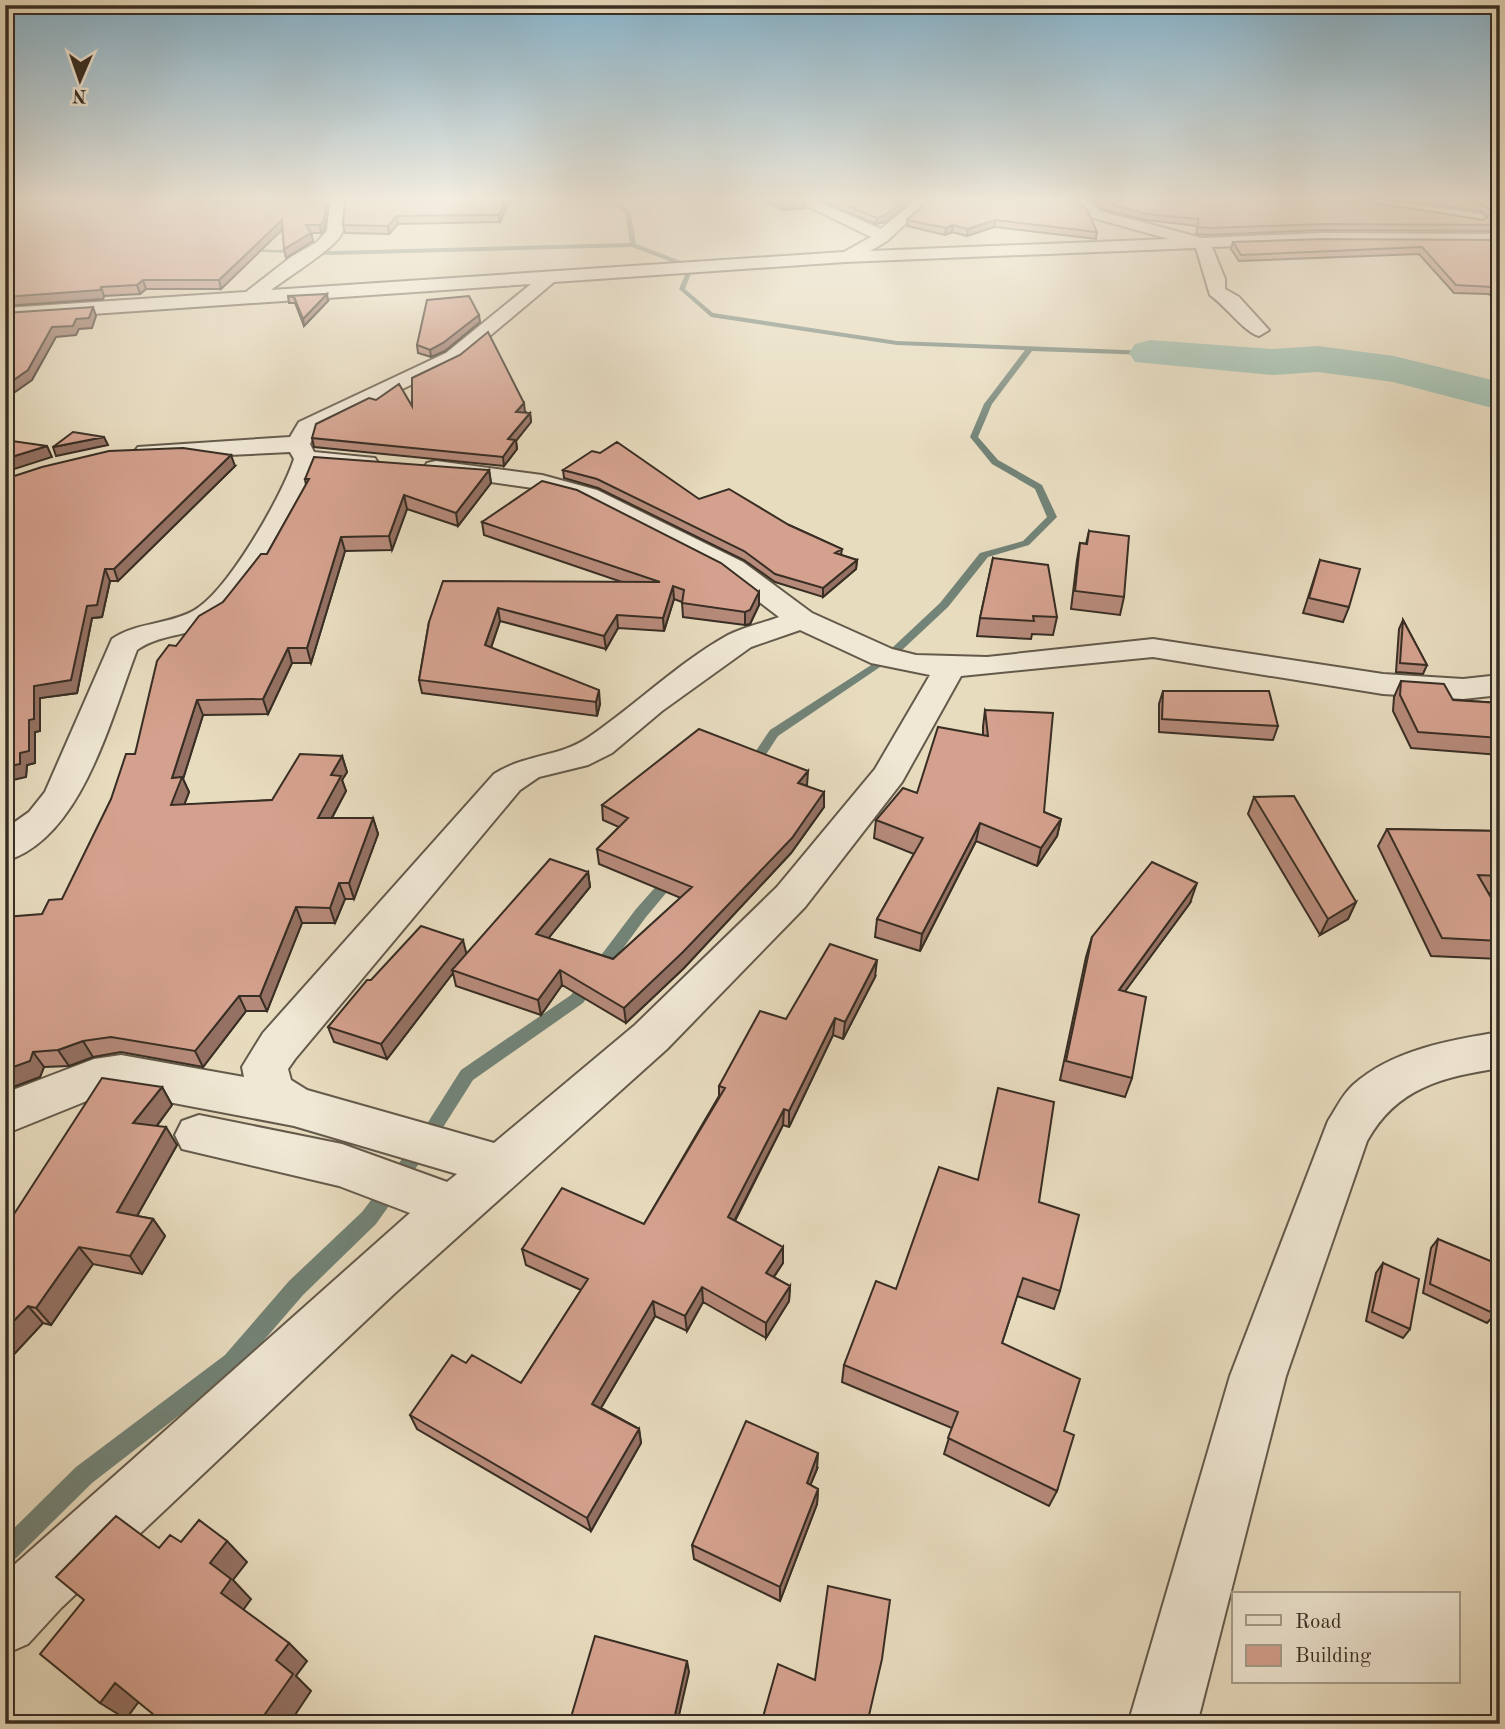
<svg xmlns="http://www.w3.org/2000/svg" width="1505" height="1729" viewBox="0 0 1505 1729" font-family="'Old Standard TT',serif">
<rect width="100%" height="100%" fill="#e8dcbf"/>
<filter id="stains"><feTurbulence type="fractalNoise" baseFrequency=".00286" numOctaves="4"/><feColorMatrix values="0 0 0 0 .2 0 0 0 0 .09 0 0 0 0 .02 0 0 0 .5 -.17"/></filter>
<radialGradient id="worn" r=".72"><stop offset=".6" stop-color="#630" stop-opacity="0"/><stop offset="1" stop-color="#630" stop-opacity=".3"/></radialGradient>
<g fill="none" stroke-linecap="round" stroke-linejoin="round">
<path fill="#728377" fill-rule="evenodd" d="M610,201H616L631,212L636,244L694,266L685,289L713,313L897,341L1150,351L1154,353L1150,355L1032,351L992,404L978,437L998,460L1042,485L1057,517L1029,545L988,557L948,607L901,651L897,652L891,649L893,647L940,603L980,553L1023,541L1047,517L1035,489L992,464L970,437L984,404L1025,350L897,345L711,317L679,289L688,268L632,247L332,255L240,251L243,249L332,251L630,243L625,213Z
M879,660L885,663L883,665L778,736L756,770H746L745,767L770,730Z
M672,872L679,877L677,880L646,917L583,1003L473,1080L430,1148L376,1224L303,1295L239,1369L92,1483L13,1561L5,1564V1537L76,1467L225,1355L289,1281L362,1212L418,1138L461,1070L571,995L636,909L667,874Z"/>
<path fill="#98bcae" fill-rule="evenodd" d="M1150,340L1273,349L1318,346L1394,356L1500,382V410L1393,382L1318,372L1273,375L1135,362L1129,353L1135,344Z"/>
<defs>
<path id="minor" d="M330,201H345C344,211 346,226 341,235C332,250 288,277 271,290L844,252L871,237L797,201H816L881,229L915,201H930L887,241L870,251L1169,239L1090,217L1073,201H1089L1100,211L1202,238L1321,233L1500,234V244L1321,243L1212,247L1225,279V289L1239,297L1269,330L1259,336C1244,332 1225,305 1210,295L1196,248L845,262L554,282L460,361L316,431L310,444L314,452L375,458L378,463L375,468L316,467C306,502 244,609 213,624C188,636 159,634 137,650C111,717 82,839 5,861V829L29,812L45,792L112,639C137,622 167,625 193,611C227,593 282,496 294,459L290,452L146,459L138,457L134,452L138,447L290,437L299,422L446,353L531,284L5,320V308L246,292L291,257L317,242L327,231Z
M1358,201H1392L1481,214L1489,219L1481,224L1366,206Z
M436,461L542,475L597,490L743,562L812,613L892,649L916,655L987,657L1153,639L1383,674L1463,679L1500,675V695L1463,699L1383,694L1153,657L961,676L902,782L805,907L667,1049L395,1293L61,1608L28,1644L5,1654V1573L410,1213L339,1186L182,1149L175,1135L182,1121L199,1115L342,1144L447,1182L457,1174L294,1126L121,1093L99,1096L5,1134V1093L94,1059L121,1055L244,1077L242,1067L263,1033L494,774C525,754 561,757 589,737C636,705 678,663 728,635C744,627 763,623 779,617L723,574L579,500L540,489L427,473L424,468L427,463ZM800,630L871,663L930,675L875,769L777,887L635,1025L494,1143L307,1090L291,1080L288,1069L295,1059L520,790L539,777L588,765L612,753L662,711L751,647Z
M1500,1032V1068C1443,1077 1397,1087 1367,1141L1286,1376L1197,1724H1128L1230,1376L1328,1121C1336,1109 1342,1095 1353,1085C1392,1050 1450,1040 1500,1032Z"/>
</defs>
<use href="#minor" stroke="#645a4b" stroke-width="4"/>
<use href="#minor" fill="#f0e8d5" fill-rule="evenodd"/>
</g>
<path fill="#b68a7a" stroke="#382e24" stroke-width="2" d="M330,201L324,230L321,233H311L313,241L286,258L282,229L221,289H146L140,294L104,296L103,299L5,306V207Z
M345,201H509L500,222L398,224L389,234L345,233L343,225Z
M765,201H805V208L783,210Z
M821,201H911L885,222L876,224Z
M928,201L1097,232L1096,239L994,227L967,236L952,232L945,235L907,226V220Z
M1092,201H1365L1368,202L1483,220L1488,216L1481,211L1407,201H1500V231L1321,230L1208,235L1196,234L1198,226L1146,220L1101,209Z
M1500,240V301L1494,300L1489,294L1454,293L1419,254L1239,261L1231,249L1233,242Z
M288,296L328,301L304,326L295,303H289Z
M480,322L445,351L431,357L418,353L417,345Z
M376,400L412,406L525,412L524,413H530L531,422L516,441L517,449L504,466L314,447L312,438Z
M235,466L118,581H110L102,617L92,618L77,693L40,698V731L35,732V763L27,765L26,777L5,479Z
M489,470L491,483L458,526L407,509L392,550L345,551L311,663H292L268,714L203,715L183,779L189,792L184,805L272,800L342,756L347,772L342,780L346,791L332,818H373L378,834L354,899H345L335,923H302L267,1011H246L203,1067L121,1052L93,1057L69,1066L44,1067L40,1077L5,1090L42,914L62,899L66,894L135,754L176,646L223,602L267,554L306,485L305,479Z
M563,470L699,499L789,525L842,549L841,555L857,560L856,569L823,597L775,582L744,560L598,488L564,478Z
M482,522L759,605L750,624L745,625L683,617L682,602L674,599L664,631L618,628L606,649L500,621L491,648L600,704L597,716L422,693L419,680L429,622L622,582L484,535Z
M1089,531L1124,597L1120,615L1071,609L1077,560L1080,543L1086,544Z
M993,558L1057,617L1053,635L1032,634L1031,639L977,636L980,618Z
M1320,560L1349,607L1343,622L1303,613Z
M1403,620L1427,665L1423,674L1396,672L1399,629Z
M1401,681L1453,700L1500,703V755L1411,748L1393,711L1394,697Z
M1163,691L1278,726L1273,740L1159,732V704Z
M985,710L1044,812L1061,819L1057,836L1037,866L976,841L920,951L875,937L877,919L914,854L874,838L876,820L917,793L983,735V727Z
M807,786L824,807L791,853L684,968L626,1023L562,985L541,1015L456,986L453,973L387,1059L334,1042L328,1027L371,980L466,954L588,872L590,887L548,938L613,959L681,898L599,864L597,849L619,827L603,820L602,805Z
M1254,797L1356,902L1348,919L1320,935L1248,814Z
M1387,829L1500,831V894L1488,893L1500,913V959L1431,956L1378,846Z
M1190,903L1125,991L1132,1078L1125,1097L1060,1080L1086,957L1092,937Z
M875,977L843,1039L833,1035L789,1127L783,1125L735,1221L783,1263L774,1277L790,1286L789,1301L766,1338L703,1302L687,1331L655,1316L601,1408L639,1429L641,1443L591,1531L417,1429L410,1415L466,1363L521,1383L581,1290L526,1265L522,1249L644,1224L719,1096V1086L786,1019Z
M162,1087L172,1105L157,1126L177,1145L137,1216L153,1219L165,1236L142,1274L93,1264L51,1325L43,1323L5,1364V1228Z
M1039,1202L1060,1291L1054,1309L1017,1296L1002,1343L1064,1431L1057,1491L1049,1506L944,1454L952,1428L842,1382L844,1365L896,1289Z
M1438,1239L1495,1314L1487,1323L1423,1293L1431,1248Z
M1383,1263L1410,1329L1403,1338L1366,1321L1376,1273Z
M817,1469L810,1485L818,1489L817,1504L780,1601L694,1559L692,1545Z"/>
<path fill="#947163" stroke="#382e24" stroke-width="2" d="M327,201H330L324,230L321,233L320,225Z
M505,201H509L500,222L499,215Z
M805,201V208L783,210V204Z
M904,201H911L885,222L876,224L877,218Z
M397,216L398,224L389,234L388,226Z
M282,220L284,228L221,289L219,280Z
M995,220L994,227L967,236L968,229Z
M953,225L952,232L945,235L946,228Z
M311,233L313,241L286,258L284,249Z
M143,280L146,289L140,294L137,285Z
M101,287L104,296L103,299L5,306V297Z
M327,294L328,301L304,326L303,319Z
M93,307L96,316L92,328L79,329L76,335L56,337L32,380L5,399V386L52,327L76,319Z
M479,315L480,322L445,351L431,357L430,350Z
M524,403L525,412L517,421L516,412Z
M530,413L531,422L516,441L517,449L504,466L503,457L508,439Z
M104,437L108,445L56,456L53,447Z
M47,446L52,457L5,472V459Z
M231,455L235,466L118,581L114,569Z
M489,470L491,483L458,526L456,513Z
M404,495L407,509L392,550L389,536Z
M341,537L345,551L311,663L307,648Z
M857,560L856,569L823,597V588Z
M105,569L110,581L102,617L92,618L77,693L40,698V731L35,732V763L27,765L26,777L5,782V767L20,753L29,720L34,686L87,606Z
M673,586L674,599L664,631L663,618Z
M759,592V605L750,624L745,625V612Z
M498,608L500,621L487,659L485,645Z
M617,615L618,628L606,649L604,636Z
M288,648L292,663L268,714L263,699Z
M599,690L600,704L597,716L596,702Z
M197,700L203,715L183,779L189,792L178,821L171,805L172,778Z
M342,756L347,772L342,780L346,791L323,834L318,818L331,775Z
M808,771L807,786L798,783Z
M824,792V807L791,853L684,968L626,1023L624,1008Z
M373,818L378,834L354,899L349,883Z
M1061,819L1057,836L1037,866L1041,848Z
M980,823L976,841L920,951L922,934Z
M588,872L590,887L539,950L536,934Z
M339,883L345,899L335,923L330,908Z
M1197,883L1190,903L1112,1009L1119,990Z
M1356,902L1348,919L1320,935L1328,919Z
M296,907L302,923L267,1011L260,996Z
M463,940L467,956L452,970L453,973L387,1059L381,1044Z
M877,960L875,977L843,1039L845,1022Z
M560,970L562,985L541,1015L538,1000Z
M239,996L246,1011L203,1067L195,1051Z
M835,1018L833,1035L789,1127V1111Z
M83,1041L93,1057L69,1066L58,1050Z
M33,1052L44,1067L40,1077L5,1090V1070Z
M162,1087L172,1105L145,1141L133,1123Z
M784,1109L783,1125L728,1233V1217Z
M166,1127L177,1145L129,1230L117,1212Z
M153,1219L165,1236L142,1274L130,1256Z
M79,1247L93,1264L51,1325L36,1308Z
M783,1247V1263L766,1288V1273Z
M790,1286L789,1301L766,1338V1323Z
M702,1287L703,1302L687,1331L685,1316Z
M653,1301L655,1316L595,1418L592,1404Z
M28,1306L43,1323L5,1364V1330Z
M639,1429L641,1443L591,1531L587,1518Z
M818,1453L817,1469L805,1498L807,1483Z
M818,1489L817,1504L780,1601V1587Z
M227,1541L247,1562L233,1580L251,1599L241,1613L221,1593L210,1563Z
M289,1643L307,1661L296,1676L311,1691L289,1724H258L276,1660Z
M687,1661L689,1672L677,1724H673Z
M115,1683L140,1700L126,1719L100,1703Z"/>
<path fill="#d4a18e" stroke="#382e24" stroke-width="2" d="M19,201H327L323,222L320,225H306L311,233L284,249L282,220L219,280H143L137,285L101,287L100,290L5,297V207Z
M345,201H505L499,215L397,216L388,226L343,225Z
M777,201H805L783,204Z
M836,201H904L885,215L877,218Z
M928,201H1077L1088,211L1097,232L995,220L968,229L953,225L946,228L907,220Z
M1100,201H1365L1368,202L1483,220L1494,212L1484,205L1453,201H1500V225L1323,224L1210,228L1197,227L1199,219L1147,214L1102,202Z
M1323,239L1500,240V293H1497L1492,287L1456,285L1422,247L1241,255L1233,242Z
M327,294L303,319L294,297L288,296Z
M469,296L479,315L443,343L430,350L417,345L427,300Z
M93,307L89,318L76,319L73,326L52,327L28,370L5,386V313Z
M488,332L524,403L516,412L530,413L508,439L515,440L503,457L312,438L316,424L369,398L376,400L399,384L412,406V378L460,355Z
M73,432L104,437L53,447Z
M5,440L47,446L5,459Z
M617,442L699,499L729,489L789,525L842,549L835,553L857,560L823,588L775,574L744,551L597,479L563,470L592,451L600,453Z
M183,448L231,455L114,569H105L97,605L87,606L71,680L34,686V719L29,720V751L20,753V764L5,767V479L42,467L109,451Z
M314,457L489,470L456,513L404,495L389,536L341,537L307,648H288L263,699L197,700L172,778L182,777L171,805L272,800L300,754L342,756L331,775L341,776L318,818H373L349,883H339L330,908L296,907L260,996H239L195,1051L111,1037L83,1041L58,1050L33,1052L30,1061L5,1070V917L42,914L49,900L62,899L111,799L126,754H135L157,661L169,645L176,646L199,616L223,602L261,554H267L309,479H305Z
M542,481L577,490L721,563L759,592L750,610L745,612L682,603L684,590L673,586L663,618L617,615L604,636L498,608L485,645L599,690L596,702L419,680L429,622L443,581L660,582L482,522Z
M1089,531L1129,536L1124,597L1075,591L1080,543L1087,544Z
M993,558L1048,565L1057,617L1033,616L1034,621L980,618Z
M1320,560L1360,569L1349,607L1309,598Z
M1403,620L1427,665L1400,663Z
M1401,681L1444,684L1453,700L1500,703V738L1418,732L1400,695Z
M1163,691H1269L1278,726L1162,719Z
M985,710L1053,713L1044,812L1061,819L1041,848L980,823L922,934L877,919L923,838L876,820L903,788L917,793L938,727L988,736Z
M699,729L808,771L798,783L824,792L792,838L683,952L624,1008L560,970L538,1000L452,970L550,859L588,872L536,934L613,959L692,887L597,849L628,818L602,805Z
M1294,796L1356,902L1328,919L1254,797Z
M1387,829L1500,831V876L1478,875L1500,913V941L1442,938Z
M1152,862L1197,883L1119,990L1146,997L1132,1078L1066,1061L1092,937Z
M421,926L463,940L381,1044L328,1027L367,980H371Z
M830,944L877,960L845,1022L835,1018L789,1111L784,1109L728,1217L783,1247L766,1273L790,1286L766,1323L702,1287L685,1316L653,1301L592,1404L639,1429L587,1518L410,1415L452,1355L466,1363L472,1355L521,1383L588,1279L522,1249L562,1188L644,1224L725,1088L719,1086L760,1011L786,1019Z
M102,1078L162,1087L133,1123L166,1127L117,1212L153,1219L130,1256L79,1247L36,1308L28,1306L5,1330V1228Z
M998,1088L1054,1102L1039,1202L1079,1215L1060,1291L1023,1278L1002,1343L1080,1379L1064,1431L1074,1435L1057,1491L948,1438L958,1412L844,1365L876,1281L896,1289L939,1167L978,1180Z
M1438,1239L1500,1265V1282L1495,1314L1430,1284Z
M1383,1263L1419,1279L1410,1329L1372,1312Z
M746,1421L818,1453L807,1483L818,1489L780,1587L692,1545Z
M116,1516L159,1548L170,1535L181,1542L199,1520L227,1541L210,1563L231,1579L221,1593L289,1643L276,1660L293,1674L258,1724H165L115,1683L100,1703L40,1654L84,1600L56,1577Z
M828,1586L890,1600L882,1659L867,1724H761L778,1664L815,1680Z
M595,1636L687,1661L673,1724H569Z"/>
<linearGradient id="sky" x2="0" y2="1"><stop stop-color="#88b7d1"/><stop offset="0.45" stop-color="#f5efe2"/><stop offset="1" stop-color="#f5efe2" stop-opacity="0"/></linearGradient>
<rect width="1505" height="443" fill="url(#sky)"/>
<rect width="1505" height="1729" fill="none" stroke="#e8dcbf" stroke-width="28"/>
<rect x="7" y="7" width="1491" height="1715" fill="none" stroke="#382e24" stroke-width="3.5"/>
<rect x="14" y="14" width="1477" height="1701" fill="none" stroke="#382e24" stroke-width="2"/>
<rect x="1232" y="1592" width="228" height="91" fill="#f0e8d5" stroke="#a69e8e" stroke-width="2"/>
<rect x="1246" y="1615" width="35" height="10" fill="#f0e8d5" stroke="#a69e8e" stroke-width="2"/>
<text x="1295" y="1628" font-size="21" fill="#382e24">Road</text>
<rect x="1246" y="1645" width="35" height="21" fill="#d4a18e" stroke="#a69e8e" stroke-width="2"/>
<text x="1295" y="1662" font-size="21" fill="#382e24">Building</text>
<g transform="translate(80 80) rotate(182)" stroke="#f0e8d5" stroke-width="5" paint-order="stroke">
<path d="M0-5L12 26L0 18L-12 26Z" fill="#382e24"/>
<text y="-10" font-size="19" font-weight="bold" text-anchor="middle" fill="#382e24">N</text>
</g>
<rect width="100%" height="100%" filter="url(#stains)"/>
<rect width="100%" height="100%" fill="url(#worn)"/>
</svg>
